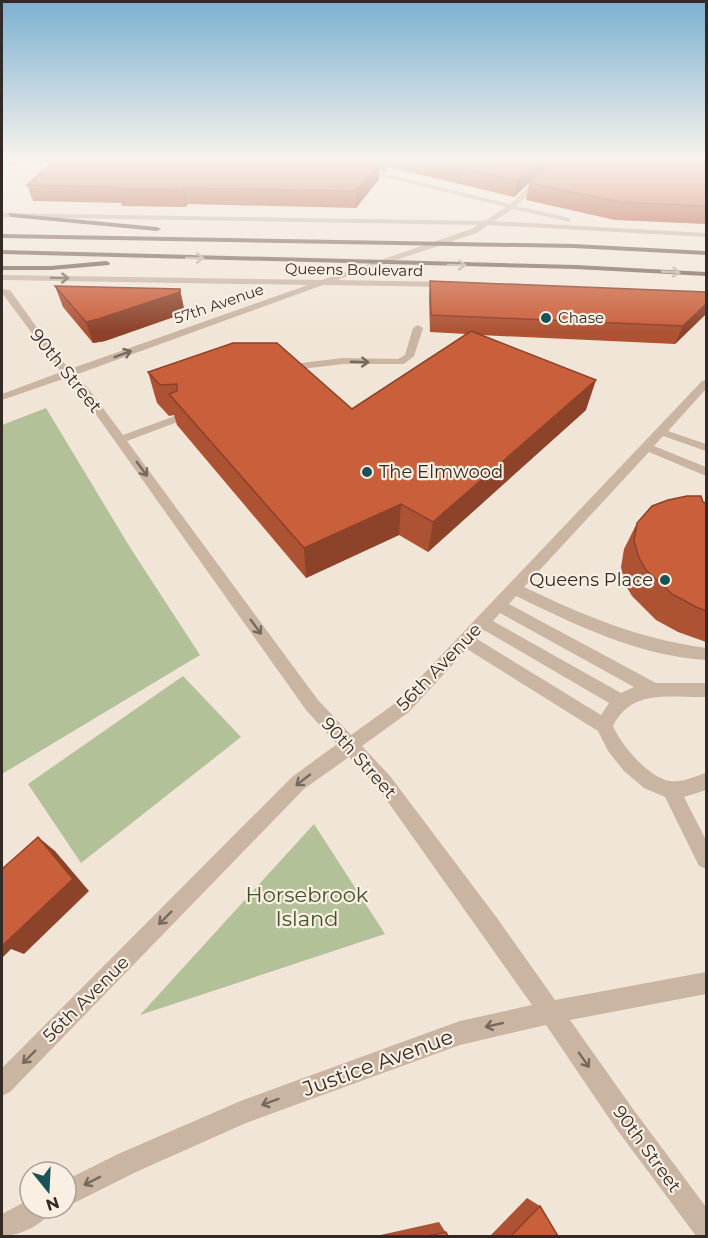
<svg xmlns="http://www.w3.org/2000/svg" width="708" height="1238" viewBox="0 0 708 1238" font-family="Montserrat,sans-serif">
<rect width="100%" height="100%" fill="#f1e5d7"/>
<path fill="#b2c197" d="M46,408L131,549L200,655L2,774V425Z
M183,676L241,737L81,863L28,784Z
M314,824L385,934L140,1015Z"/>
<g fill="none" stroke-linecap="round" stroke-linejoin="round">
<path fill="#cab5a3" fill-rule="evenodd" d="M58,158H96L2,166V162Z
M559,158H566L516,206L570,218V222L513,209L494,221L706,233V237L488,225L477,233L337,280L448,282L451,283V287L323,285L75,375L88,388L123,435L175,416H183V420L127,441L318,700L351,735L397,702L702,381L706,380V389L668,431L706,444V451L663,436L654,446L706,467V476L649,452L524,587C587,617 637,638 706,648V660C639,656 576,625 516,596L509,604L656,683H706V697C669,698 632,688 613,726C621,745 649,778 670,781C682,783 695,776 706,773V790L684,797L706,840V869L699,866L665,797L644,788L624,771L608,751L598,731L467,649L409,712L362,746L390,776L497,918L555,1000L706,972V994L570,1020L633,1109L706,1207V1236H696L615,1127L546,1025L460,1045L246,1123L136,1172L66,1207V1180L118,1154L243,1100L460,1021L532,1005L378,788L349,757L304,789L10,1092L2,1096V1068L292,777L337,744L306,710L80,392L66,378L2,400V394L61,372L2,293V289L10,290L58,357L70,369L308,285L2,280V275L322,280L471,229L478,225L2,217V213L485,221L506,207L357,170L360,168L510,204ZM500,613L634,687L621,693L493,621ZM484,630L609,703L601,715L477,639Z
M418,325L423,328L414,356L404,364H343L301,369L296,366L301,363L343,358L398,359L405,355L413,328Z
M30,1199V1208H52C45,1225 19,1236 2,1236V1214Z"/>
<path fill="#776155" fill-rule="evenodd" d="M8,213L157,227L161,229L157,231L11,217Z
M2,234L574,244L706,251V255L574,248L2,238Z
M2,250L576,265L706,272V276L576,269L2,254Z
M106,261L110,263L109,265L51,270H2V266H51Z"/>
</g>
<path fill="#ae5234" d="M56,158H555L514,197L388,167L385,172L379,170V179L356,208L187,204L186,207L122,206L121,203L33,201L27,185Z
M706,158V224L615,220L526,200L529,183Z
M430,281L706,292V314L675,344L480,335L586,410L428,552L399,535L306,578L177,425L174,415L169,416L157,403L148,372L352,409L466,334L430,332L429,298Z
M55,286L185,313L105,341L93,343L63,307Z
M703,502L706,503V642L678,632L656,620L632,596L625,584L621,567L624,549L637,523Z
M527,1198L540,1206L558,1236H490Z
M439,1222L448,1236H376Z"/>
<path fill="#8d422a" d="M385,158H389L388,167L385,172Z
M542,158H555L514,197L517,181Z
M380,163L379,179L356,208V191Z
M184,188L187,204L186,207L183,190Z
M180,289L185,313L105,341L93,343L86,322Z
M706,304V314L675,344L683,326Z
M596,380L586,410L428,552L433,522Z
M401,504L399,535L306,578L304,548Z
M38,837L55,851L89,891L24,954L11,949L2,958V938Z"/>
<path fill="#ca5f3c" stroke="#8d422a" stroke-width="1.5" d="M56,158H359L380,163L356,191L184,188L183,190L117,189L119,187L27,185Z
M419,158H542L517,181Z
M556,158H706V206L620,202L529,183Z
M430,281L706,292V304L683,326L431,315Z
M55,286L180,289V292L98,319L86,322Z
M471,331L596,380L433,522L401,504L304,548L169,394L177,391V384L160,385L148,372L233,343H277L352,409Z
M687,496H701L703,502L706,503V611L696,607L672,594L646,570L639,558L634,541L637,523L652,506L668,500Z
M38,837L73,879L3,945L2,943V869Z
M540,1206L558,1236H511Z
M446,1232L448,1236H427Z"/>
<defs><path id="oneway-shaft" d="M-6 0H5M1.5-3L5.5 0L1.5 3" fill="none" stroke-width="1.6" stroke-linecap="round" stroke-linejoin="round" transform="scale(1.5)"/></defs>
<g stroke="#beafa3">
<use href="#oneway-shaft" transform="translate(195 258) rotate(1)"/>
<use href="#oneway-shaft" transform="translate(457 265) rotate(1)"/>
<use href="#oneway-shaft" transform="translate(671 272) rotate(3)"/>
</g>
<g stroke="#78695e">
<use href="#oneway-shaft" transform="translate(60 278) rotate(1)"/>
<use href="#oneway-shaft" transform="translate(123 354) rotate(-20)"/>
<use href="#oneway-shaft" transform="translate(360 362) rotate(2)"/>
<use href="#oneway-shaft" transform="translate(142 469) rotate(54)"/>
<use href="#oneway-shaft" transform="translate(256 627) rotate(54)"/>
<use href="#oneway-shaft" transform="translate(303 780) rotate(142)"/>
<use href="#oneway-shaft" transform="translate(165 918) rotate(135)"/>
<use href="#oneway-shaft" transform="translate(494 1025) rotate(167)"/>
<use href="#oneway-shaft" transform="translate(29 1057) rotate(135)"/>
<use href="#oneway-shaft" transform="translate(584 1060) rotate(55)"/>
<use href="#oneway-shaft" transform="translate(270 1102) rotate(160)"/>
<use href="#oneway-shaft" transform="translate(92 1181) rotate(153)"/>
</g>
<linearGradient id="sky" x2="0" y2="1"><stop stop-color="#7ab1d1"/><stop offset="0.48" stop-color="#f9f3ed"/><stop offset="1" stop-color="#f9f3ed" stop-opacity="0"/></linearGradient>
<rect width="708" height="332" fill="url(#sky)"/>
<g fill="#1a5256" stroke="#f9efe3" stroke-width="2">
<circle cx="546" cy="318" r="6"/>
<circle cx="367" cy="472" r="6"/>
<circle cx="665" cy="580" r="6"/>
</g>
<g text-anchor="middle" stroke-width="4.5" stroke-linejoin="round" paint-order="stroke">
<g font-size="15" fill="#342a25" stroke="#f9efe3">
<text transform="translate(354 270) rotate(1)" y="5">Queens Boulevard</text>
<text transform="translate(219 304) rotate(-19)" y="5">57th Avenue</text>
</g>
<g font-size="15" fill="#342a25" stroke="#f9efe3" text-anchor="start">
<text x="558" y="323">Chase</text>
</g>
<g font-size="18" fill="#342a25" stroke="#f9efe3">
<text transform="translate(66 371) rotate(51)" y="6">90th Street</text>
<text transform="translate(439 667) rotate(-46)" y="6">56th Avenue</text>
<text transform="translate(359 758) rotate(48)" y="6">90th Street</text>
<text transform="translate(86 999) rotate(-45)" y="6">56th Avenue</text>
<text transform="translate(647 1149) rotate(54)" y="6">90th Street</text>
</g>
<g font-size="18" fill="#342a25" stroke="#f9efe3" text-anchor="start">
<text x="379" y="478">The Elmwood</text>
<text x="653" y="586" text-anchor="end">Queens Place</text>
</g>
<g font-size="21" fill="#435328" stroke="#f9efe3">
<text x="307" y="902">Horsebrook<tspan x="307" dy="24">Island</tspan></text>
</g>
<g font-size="21" fill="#342a25" stroke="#f9efe3">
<text transform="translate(378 1063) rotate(-20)" y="7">Justice Avenue</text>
</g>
</g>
<rect width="708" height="1238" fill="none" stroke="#342a25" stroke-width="6"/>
<g transform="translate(48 1190) rotate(162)"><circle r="28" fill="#f9efe3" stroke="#aaa097" stroke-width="1.5"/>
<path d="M0-4.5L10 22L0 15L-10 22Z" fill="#1a5256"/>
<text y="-9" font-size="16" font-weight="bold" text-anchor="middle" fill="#342a25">N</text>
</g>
</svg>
